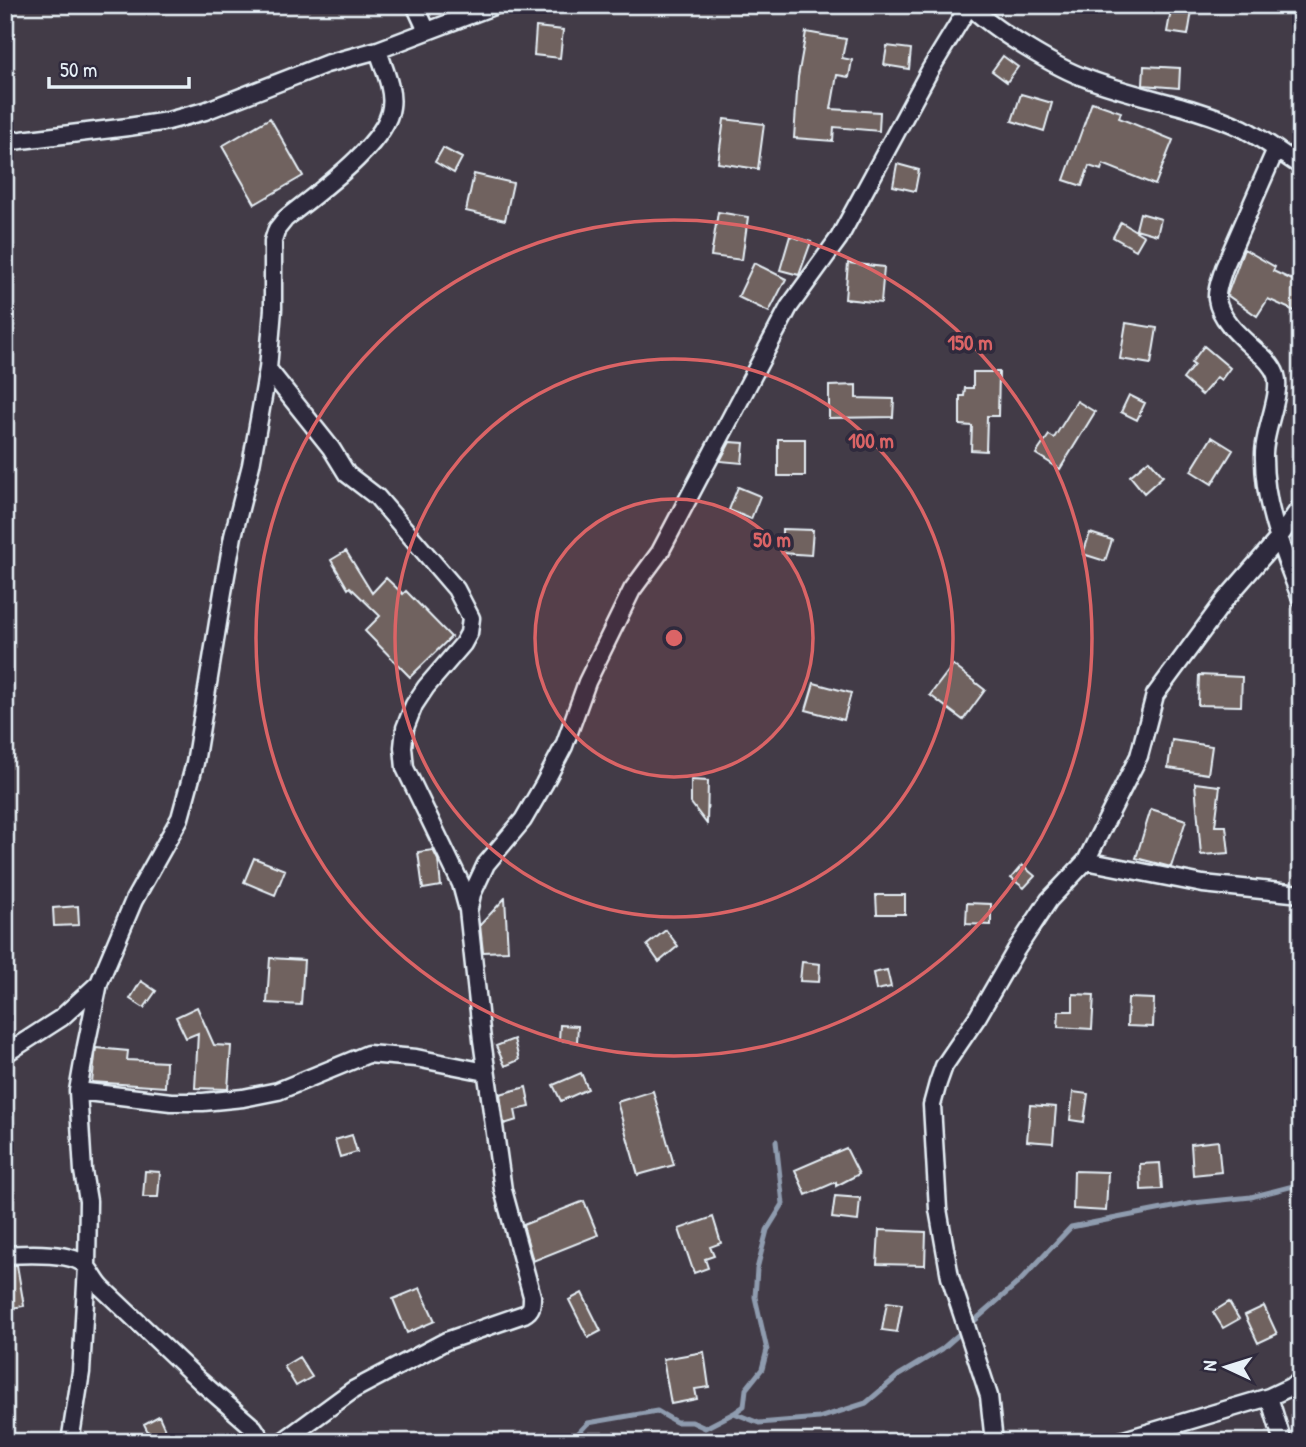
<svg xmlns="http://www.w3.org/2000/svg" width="1306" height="1447" viewBox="0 0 1306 1447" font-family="'Patrick Hand',sans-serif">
<rect width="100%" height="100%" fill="#423b47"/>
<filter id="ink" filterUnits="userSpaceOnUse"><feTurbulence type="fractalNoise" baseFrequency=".0143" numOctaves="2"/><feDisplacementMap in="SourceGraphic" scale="14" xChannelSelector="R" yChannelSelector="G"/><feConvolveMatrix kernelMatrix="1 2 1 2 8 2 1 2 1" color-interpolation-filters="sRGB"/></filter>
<g filter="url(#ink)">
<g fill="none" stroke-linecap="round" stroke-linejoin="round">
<path stroke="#8f9caf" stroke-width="5" d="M734,1413L759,1423L819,1418L866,1403L899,1375L942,1349L1020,1281L1071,1227L1193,1203L1251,1197L1301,1184
M570,1442L588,1423L657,1411L676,1422H692L705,1428L734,1413L744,1406L746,1389L762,1369L767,1350L755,1297L757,1269L767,1230L783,1204L776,1141"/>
</g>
<path fill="#6f625e" stroke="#e8f1f8" stroke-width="2" d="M1172,5H1193L1188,35L1167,32Z
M536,27L563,30L560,58L534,55Z
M806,32L846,39L842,58L852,60L849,77L837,75L831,109L880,112L879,131L834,127L833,141L794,138L798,77Z
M887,46L911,49L909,69L884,65Z
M1003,56L1018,67L1007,82L992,71Z
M1144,66L1180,68L1179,88L1143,85Z
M1021,94L1052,103L1044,131L1012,121Z
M1092,102L1121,112L1119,118L1173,140L1155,185L1103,164L1101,170L1089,166L1082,186L1064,180Z
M270,118L303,176L255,204L222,146Z
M724,119L764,124L758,169L718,163Z
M443,148L462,158L454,173L435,162Z
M897,164L919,170L915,191L893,186Z
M474,174L513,183L505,220L466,211Z
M718,212L748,217L742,260L711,256Z
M1140,213L1161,219L1157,235L1136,229Z
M1121,222L1144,236L1136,250L1113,237Z
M790,236L811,242L799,275L780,270Z
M1244,249L1275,267L1273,271L1301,284V314L1268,299L1257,316L1227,295Z
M754,263L786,279L769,312L738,297Z
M848,263L884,267L881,303L845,299Z
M1126,323L1157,328L1151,364L1120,359Z
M1204,346L1230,368L1221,380L1217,377L1202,395L1183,379L1194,365L1191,363Z
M973,372H999L998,416H987L986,451L971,450L972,426L960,425V396H964L965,388H973Z
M856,385V398L894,399L893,417L829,418V386Z
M1129,395L1145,403L1137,420L1121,412Z
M1077,401L1095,412L1060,469L1036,454L1049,435L1054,438Z
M1212,437L1233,450L1212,484L1191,471Z
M778,439H805V476H778Z
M730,442L744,443L742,463L720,461Z
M1149,460L1163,476L1144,493L1130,476Z
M738,487L760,496L751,519L729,510Z
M782,529L813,530L811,555L782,553Z
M1090,533L1112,540L1105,561L1083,554Z
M346,551L372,593L386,578L403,594L406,591L451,637L410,677L365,631L380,616L350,587L348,589L331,560Z
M953,665L985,690L963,720L930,695Z
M1199,675L1242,677L1241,706L1198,705Z
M814,683L851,693L844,720L806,710Z
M1172,740L1212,746L1208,774L1168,768Z
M691,780L708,781L707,824L691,803Z
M1195,783L1220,786L1215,826H1226L1229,853L1201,855Z
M1151,809L1186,820L1171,867L1136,858Z
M433,850L438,860L441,886L423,889L418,852Z
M254,858L285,870L275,895L244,882Z
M1022,865L1035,876L1024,888L1011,878Z
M876,895H905V914H877Z
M505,898L508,951L483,952L480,925Z
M967,903L991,904V925L966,924Z
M78,906L79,925L54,926L53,908Z
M666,930L678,946L659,962L647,945Z
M270,958L304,960L301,1005L267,1003Z
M802,962L820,964L819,982L800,981Z
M887,970L891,987L876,990L873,973Z
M141,981L156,991L144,1008L130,999Z
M1073,994L1094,995L1092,1029L1058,1027L1059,1011H1073Z
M1128,998L1154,999L1153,1027L1127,1026Z
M197,1007L214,1045L231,1046L228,1089L195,1088L198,1033L186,1038L176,1017Z
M560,1025L578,1026L577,1042L559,1040Z
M514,1039L519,1060L505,1066L496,1046Z
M96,1048L128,1051L127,1060L166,1062L165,1087L92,1082Z
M581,1073L588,1089L561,1101L553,1085Z
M526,1087L530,1107L515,1110L517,1120L504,1124L500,1094Z
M653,1091L674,1165L638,1175L617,1102Z
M1073,1092L1088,1094L1084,1122L1070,1120Z
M1030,1105L1056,1107L1053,1143L1027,1141Z
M352,1135L357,1152L340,1157L335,1140Z
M1218,1141L1221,1172L1193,1175L1191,1144Z
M846,1148L859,1174L836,1186V1182L806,1195L795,1170Z
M1160,1163L1162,1189L1141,1190L1140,1164Z
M145,1171L160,1172L158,1197H143Z
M1074,1171L1108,1172L1106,1211L1073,1209Z
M835,1196L860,1198L858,1221L832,1218Z
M584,1201L598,1235L533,1261L523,1225Z
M713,1217L721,1243L710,1247L714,1256L705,1259L708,1268L694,1273L679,1229Z
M879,1230L926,1232L925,1265L877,1264Z
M5,1265H17L24,1306L5,1309Z
M420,1288L435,1321L407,1333L393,1299Z
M582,1293L601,1331L588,1338L569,1300Z
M887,1302L902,1304L897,1332L882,1330Z
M1229,1302L1239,1319L1223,1328L1213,1312Z
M1264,1306L1277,1334L1258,1343L1245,1315Z
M704,1352L709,1387L695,1389L697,1399L671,1404L663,1359Z
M299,1357L312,1377L296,1386L284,1366Z
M159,1416L167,1434L168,1442H153L144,1424Z"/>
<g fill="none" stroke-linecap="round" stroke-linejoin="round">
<defs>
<path id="minor" d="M415,5L427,31
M969,5C992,29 1056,68 1088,79C1138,98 1193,105 1242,128C1262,138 1282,154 1301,166
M5,142L128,127L168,121L205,111L326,64L378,50L496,5
M1276,149L1224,268C1221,278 1216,289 1217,299C1220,320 1241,337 1255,350C1264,357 1272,364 1276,375C1282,395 1264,430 1264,454C1263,505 1283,552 1301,599
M268,369L331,448L347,474L377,497L456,589L471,618L469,633L463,644L426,687L414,705L405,728L403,747L405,768L461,884L468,910L482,1040L503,1190L532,1296C532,1305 532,1310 524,1314L446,1341L353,1390L282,1442
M1086,861L1203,884L1301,894
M469,908L472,894L486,864L523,820L544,784L564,746L587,682L632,590L660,552L789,307L839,238L930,70L969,6
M5,1054L61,1018L98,984
M78,1091L171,1102H203L243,1098L278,1091L368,1054L416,1058L486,1072
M5,1255C25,1254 72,1251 86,1266C92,1272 95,1281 102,1288L200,1381L254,1428L263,1442
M1269,1397L1283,1442
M70,1442L81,1372L87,1267L88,1201L83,1171L78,1091L86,1046L99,983L134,900L180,818L195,763L223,592L233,536L251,465L268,369L273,309V241L277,229L285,219C313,196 387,144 391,107C394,89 383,67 378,50
M994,1442L989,1396L950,1277L938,1209L932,1105L938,1083L944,1066L978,1016L1016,950L1049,900L1086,861L1139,756L1155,695L1225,600L1278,539L1301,506
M1117,1442L1269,1397L1301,1382"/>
</defs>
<use href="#minor" stroke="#e8f1f8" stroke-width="21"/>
<use href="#minor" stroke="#2f2a3d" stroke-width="16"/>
</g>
</g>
<circle cx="674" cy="638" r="139" fill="#db6466" fill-opacity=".12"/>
<g fill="none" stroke="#db6466" stroke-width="3.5">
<circle cx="674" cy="638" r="139"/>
<circle cx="674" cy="638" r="279"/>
<circle cx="674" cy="638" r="418"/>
</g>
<circle cx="674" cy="638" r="10" fill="#db6466" stroke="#2f2a3d" stroke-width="3.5"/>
<g font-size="21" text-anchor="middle" font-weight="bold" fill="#db6466" stroke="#2f2a3d" stroke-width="7" stroke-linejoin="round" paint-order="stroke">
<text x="970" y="350">150 m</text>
<text x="871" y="448">100 m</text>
<text x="772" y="547">50 m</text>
</g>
<rect width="1306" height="1447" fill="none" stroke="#2f2a3d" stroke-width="28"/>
<rect x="14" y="14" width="1278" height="1419" fill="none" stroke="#e8f1f8" stroke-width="2.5" filter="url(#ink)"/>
<g transform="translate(1226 1367) rotate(274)" stroke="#2f2a3d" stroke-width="5" paint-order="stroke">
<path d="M0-5L12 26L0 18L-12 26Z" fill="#e8f1f8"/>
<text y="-10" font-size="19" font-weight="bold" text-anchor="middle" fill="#e8f1f8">N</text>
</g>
<path d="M49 77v10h140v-10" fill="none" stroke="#e8f1f8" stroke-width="3.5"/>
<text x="60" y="77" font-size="21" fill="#e8f1f8" stroke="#2f2a3d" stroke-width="5" paint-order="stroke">50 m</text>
</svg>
